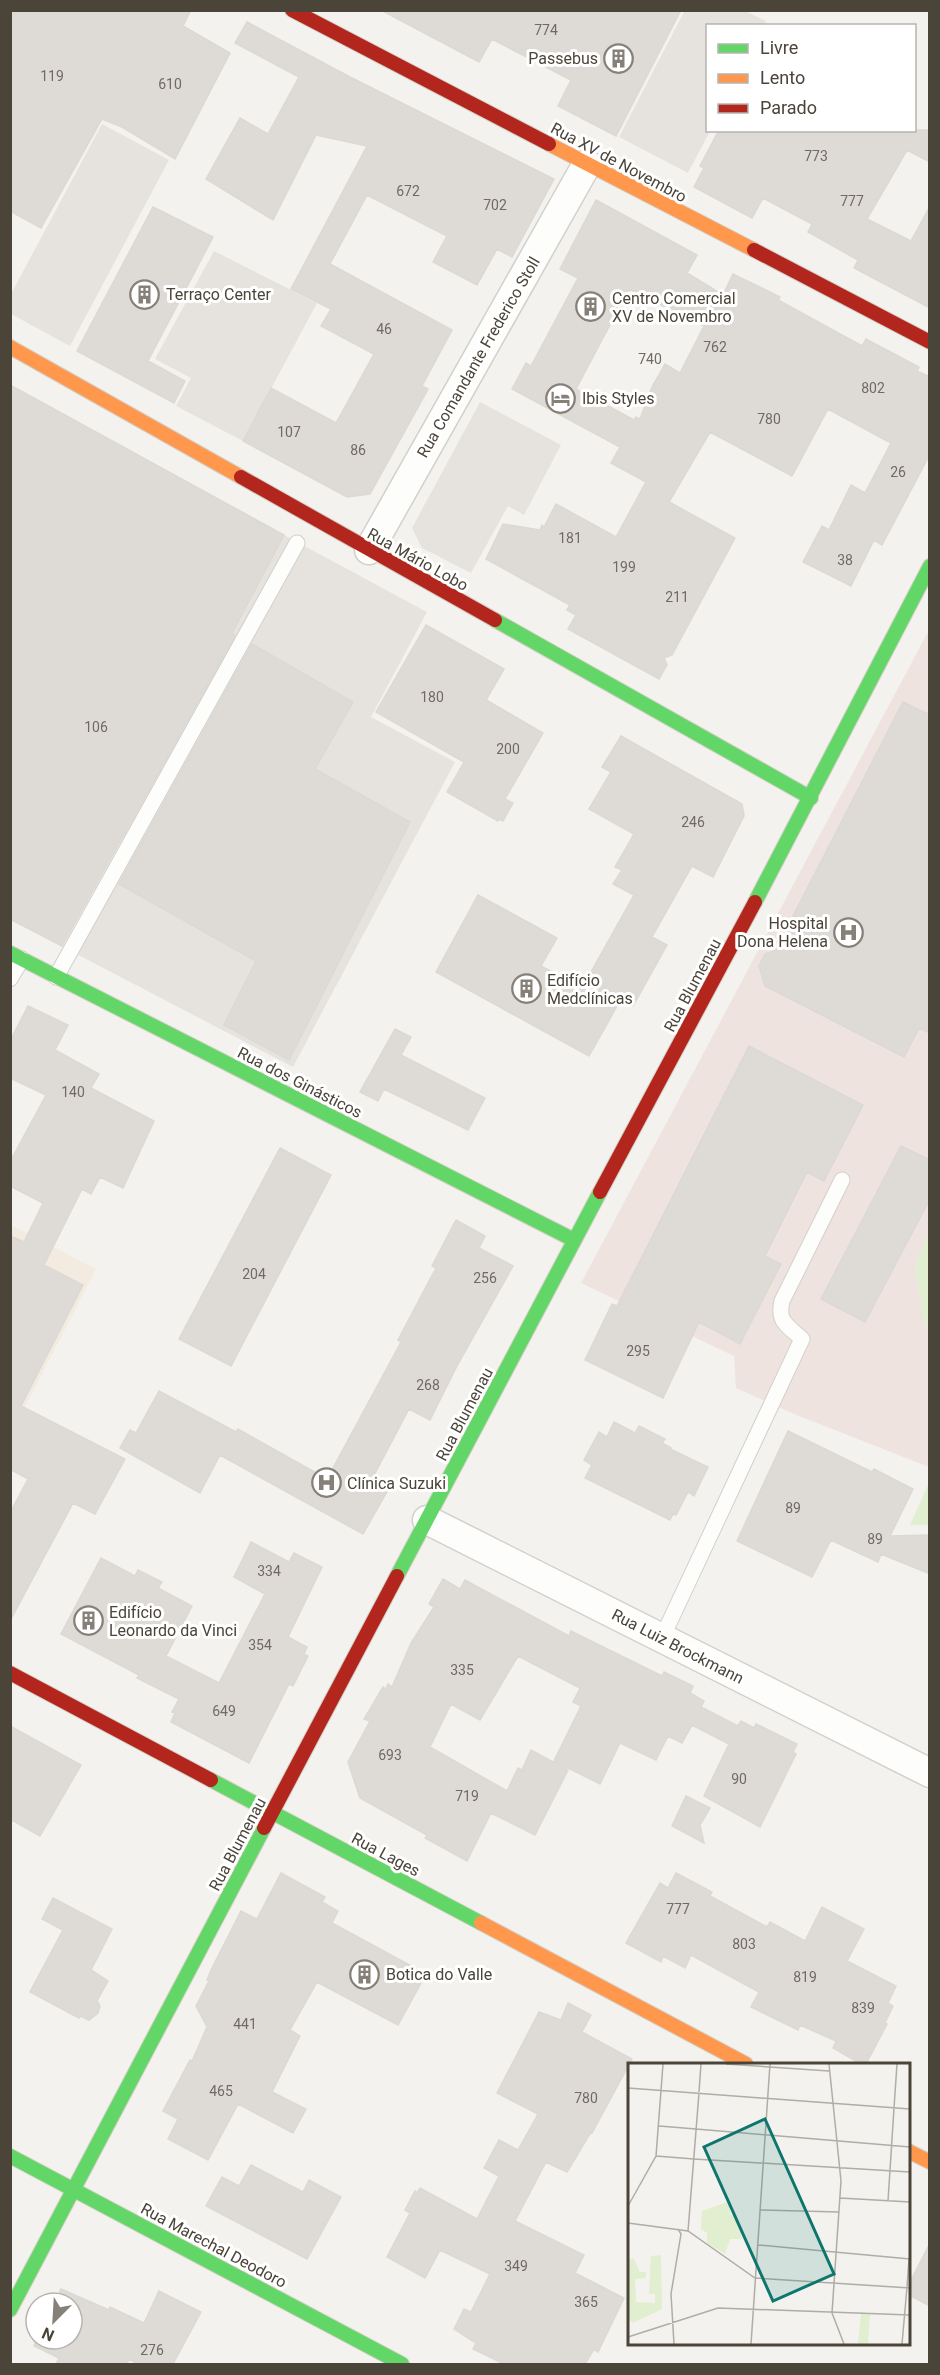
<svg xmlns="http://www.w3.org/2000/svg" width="940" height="2375" viewBox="0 0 940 2375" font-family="Roboto,sans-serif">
<rect width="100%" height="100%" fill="#f4f2ee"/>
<path fill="#f3ebdf" d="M11,1225L96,1269L11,1434Z"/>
<path fill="#eee3df" d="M929,630L930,1233L915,1265L925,1325L929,1328V1467L794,1414L736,1388L734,1356L581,1283Z"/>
<path fill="#e1eecf" d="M929,1233V1328L925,1325L915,1265Z
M929,1483V1525H910Z"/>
<path fill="#e6e3df" d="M685,10L745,11L766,21L764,25L708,26V130L710,131L688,173L619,137Z
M102,124L169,160L70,346L11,314V294Z
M214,251L317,303L243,441L176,406L191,378L155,359Z
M480,402L561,445L524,515L508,506L471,573L422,548L412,528Z
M284,535L427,612L371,717L455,762L293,1067L65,948Z"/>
<path fill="#dedbd6" stroke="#dcd9d4" stroke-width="1.5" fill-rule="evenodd" d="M10,10H191L183,26L230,53L175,159L122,127L102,119L41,228L10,211Z
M381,10H681L616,136L558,106L571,80L492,39L479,62Z
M247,22L350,77L554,179L512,257L497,249L477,285L433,262L447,236L367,195L330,264L452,330L422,386L428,389L370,494L347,497L243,441L271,388L336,423L374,354L321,326L331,309L291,289L367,146L316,135L273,220L206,179L240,118L268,134L299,77L235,43Z
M719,130H930V162L907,150L867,219L911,241L930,206V308L854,268L858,260L808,232L812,224L763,198L752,218L694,187L704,168L700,166Z
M596,200L697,255L687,273L723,295L733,274L780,297L778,300L862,346L866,339L919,367L917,371L930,377V454L882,545L874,540L851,586L803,562L822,526L829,530L851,485L865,493L891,443L828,409L792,476L710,432L669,502L735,538L672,655L664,658L667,665L659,679L568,629L576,615L567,610L570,605L486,559L503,524L540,530L542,525L544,527L556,504L616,537L646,482L611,463L620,447L512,389L526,363L531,366L578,278L560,269ZM629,289L704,326L680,373L665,364L652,387L640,419L636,417L634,420L576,389Z
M153,207L213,237L148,361L185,381L174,403L77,351Z
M10,385L284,535L232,633L235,635L62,946L10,919Z
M426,625L504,669L486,700L543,733L505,799L513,803L503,821L499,819L498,821L447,792L464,762L376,712Z
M252,644L353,702L315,769L410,822L289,1060L224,1025L256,961L119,884Z
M903,702L930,715V1033L919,1028L904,1057L765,986L759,966L765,954L775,951Z
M621,736L742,804L744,816L713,877L692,866L652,937L667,945L633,1006L621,999L589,1056L436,972L478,895L557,938L541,966L582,988L634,895L613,884L622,870L615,867L634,834L589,809L611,772L602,767Z
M28,1006L68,1025L55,1050L99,1074L91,1088L154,1121L123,1188L100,1177L91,1194L82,1189L44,1265L83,1285L21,1406L125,1459L95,1514L73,1503L10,1621V1513L28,1479L10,1469V1236L24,1242L43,1203L10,1186V1162L46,1095L10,1078V1041Z
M395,1029L411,1037L401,1055L485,1098L468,1130L384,1089L378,1101L360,1092Z
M749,1046L863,1105L824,1181L807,1172L765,1256L781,1264L740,1344L699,1322L663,1398L585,1360L612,1304L617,1306Z
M901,1146L930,1160V1199L865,1322L821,1299Z
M280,1148L331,1175L231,1366L179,1339Z
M456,1220L485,1236L479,1248L513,1266L457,1366L430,1420L409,1409L372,1479L389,1488L363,1534L220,1455L200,1493L120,1448L130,1430L136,1433L159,1391L236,1432L238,1429L327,1479L401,1342L398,1340L436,1268L432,1266Z
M614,1422L635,1433L639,1426L665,1439L662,1443L671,1448L670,1449L708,1467L694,1496L688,1492L676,1515L673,1514L670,1520L585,1478L592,1465L584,1460L599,1432L607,1437Z
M788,1431L872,1472L874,1469L913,1489L890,1536L930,1535V1574L881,1554L878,1562L831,1540L812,1577L737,1541Z
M251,1542L289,1562L294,1553L322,1567L288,1637L307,1647L304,1654L308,1656L293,1686L289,1684L249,1763L171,1722L175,1713L172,1712L179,1699L137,1678L139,1675L61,1634L101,1558L135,1576L138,1570L162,1582L158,1588L192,1606L166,1656L219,1683L265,1594L234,1577Z
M443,1579L460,1589L465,1580L569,1636L571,1631L662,1676L664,1672L693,1686L690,1693L704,1701L701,1707L738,1726L741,1721L754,1728L756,1724L797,1744L793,1752L796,1754L760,1827L704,1796L729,1744L692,1725L682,1743L668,1736L656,1760L620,1743L600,1784L554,1761L581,1706L573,1702L580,1688L518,1656L480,1720L451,1704L430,1747L507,1791L518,1768L522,1770L531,1750L568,1770L535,1835L491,1813L467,1861L425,1838L427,1835L360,1798L348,1762L370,1721L364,1719L383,1687L386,1689L388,1684L392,1687L411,1643L434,1607L429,1604Z
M10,1726L81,1765L40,1836L10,1819Z
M686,1796L710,1808L700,1825L704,1843L672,1826Z
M281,1873L325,1897L322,1902L338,1911L332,1923L426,1974L398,2025L317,1982L290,2030L300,2036L272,2092L306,2109L293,2133L238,2104L208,2160L168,2139L178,2119L163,2111L190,2060L192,2061L207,2027L196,2006L209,1981L207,1980L212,1968L241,1911L257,1919Z
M676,1873L712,1892L710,1896L767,1927L770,1922L805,1941L822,1907L864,1929L847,1961L896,1986L888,2003L893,2006L885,2023L887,2024L866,2064H861L833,2048L836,2041L800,2025L798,2030L751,2007L759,1992L691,1955L685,1968L663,1956L661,1962L626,1943L660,1883L668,1888Z
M53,1898L112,1929L91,1970L108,1981L97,2001L100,2006L98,2013L89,2020L81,2016L79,2018L30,1992L63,1930L42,1919Z
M568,2003L591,2015L582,2032L632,2059L592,2133L591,2132L567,2172L546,2162L515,2221L584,2255L575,2273L624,2298L598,2352L594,2349L585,2364H504L473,2349L476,2343L454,2329L464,2309L471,2312L490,2274L440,2250L425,2278L387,2257L410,2213L405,2210L415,2191L417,2193L420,2188L477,2219L499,2176L484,2168L499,2140L518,2150L538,2114L497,2093L539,2012L561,2020Z
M251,2165L303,2192L309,2180L341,2197L307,2259L206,2206L222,2177L239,2186Z
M930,2243V2306L909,2295V2284Z
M61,2289L109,2310L110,2307L144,2323L159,2291L201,2312L173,2364H138L129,2359L127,2364H56L59,2358L34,2346L37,2339H72V2303H55Z"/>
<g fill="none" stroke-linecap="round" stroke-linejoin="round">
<defs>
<path id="lane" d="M56,977L297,543
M10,979L22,959
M662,1638L802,1339C787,1325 777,1322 782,1301L842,1180"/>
<path id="street" d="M369,550L587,164
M427,1520L930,1773"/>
<path id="fast" d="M495,620L811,798
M755,902L930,566
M10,953L574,1240
M397,1576L600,1192
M211,1780L481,1923
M10,2156L402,2364
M10,2310L264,1828"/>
<path id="slow" d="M549,144L754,250
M10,347L241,477
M481,1923L746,2064
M908,2151L930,2162"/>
<path id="jam" d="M292,10L549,144
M754,250L930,342
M241,477L495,620
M600,1192L755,902
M10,1673L211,1780
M264,1828L397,1576"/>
</defs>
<use href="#lane" stroke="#d2d0cb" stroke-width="17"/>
<use href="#street" stroke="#d2d0cb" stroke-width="31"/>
<use href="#fast" stroke="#d3cfc5" stroke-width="16"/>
<use href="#slow" stroke="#d3cfc5" stroke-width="16"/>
<use href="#jam" stroke="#d3cfc5" stroke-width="16"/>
<use href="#lane" stroke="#fdfdfc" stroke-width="15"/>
<use href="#street" stroke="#fdfdfc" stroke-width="28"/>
<use href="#fast" stroke="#63d668" stroke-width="14"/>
<use href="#slow" stroke="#ff974d" stroke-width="14"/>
<use href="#jam" stroke="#b3261e" stroke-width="14"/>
</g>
<defs>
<symbol id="building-ring" viewBox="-11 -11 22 22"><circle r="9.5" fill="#fff" stroke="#868178" stroke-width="1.5"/><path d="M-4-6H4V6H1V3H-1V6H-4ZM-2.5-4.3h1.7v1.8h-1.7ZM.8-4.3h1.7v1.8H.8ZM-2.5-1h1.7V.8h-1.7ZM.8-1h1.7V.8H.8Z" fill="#868178"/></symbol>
<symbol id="hotel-ring" viewBox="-11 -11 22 22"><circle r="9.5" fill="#fff" stroke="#868178" stroke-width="1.5"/><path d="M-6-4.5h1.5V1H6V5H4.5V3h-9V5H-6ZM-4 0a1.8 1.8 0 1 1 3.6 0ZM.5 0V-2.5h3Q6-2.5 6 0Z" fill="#868178"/></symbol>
<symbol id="hospital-ring" viewBox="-11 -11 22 22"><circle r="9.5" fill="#fff" stroke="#868178" stroke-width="1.5"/><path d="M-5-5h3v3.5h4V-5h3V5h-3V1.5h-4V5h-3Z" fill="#868178"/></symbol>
</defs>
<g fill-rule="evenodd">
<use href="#building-ring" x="602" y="42" width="33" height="33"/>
<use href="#building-ring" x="128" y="278" width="33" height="33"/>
<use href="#building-ring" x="574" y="290" width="33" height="33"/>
<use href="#hotel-ring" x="544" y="382" width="33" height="33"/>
<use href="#hospital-ring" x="832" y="916" width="33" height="33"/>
<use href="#building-ring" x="510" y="972" width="33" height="33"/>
<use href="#hospital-ring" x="310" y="1466" width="33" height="33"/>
<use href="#building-ring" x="72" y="1604" width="33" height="33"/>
<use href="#building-ring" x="348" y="1958" width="33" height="33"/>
</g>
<g text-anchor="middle" stroke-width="6" stroke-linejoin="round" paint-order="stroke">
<g font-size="14" fill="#706a61">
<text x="546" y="35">774</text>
<text x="52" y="81">119</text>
<text x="170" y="89">610</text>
<text x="816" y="161">773</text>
<text x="408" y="196">672</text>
<text x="852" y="206">777</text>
<text x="495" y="210">702</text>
<text x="384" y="334">46</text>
<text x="715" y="352">762</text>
<text x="650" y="364">740</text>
<text x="873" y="393">802</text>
<text x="769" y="424">780</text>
<text x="289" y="437">107</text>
<text x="358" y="455">86</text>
<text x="898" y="477">26</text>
<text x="570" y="543">181</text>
<text x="845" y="565">38</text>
<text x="624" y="572">199</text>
<text x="677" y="602">211</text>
<text x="432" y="702">180</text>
<text x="96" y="732">106</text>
<text x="508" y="754">200</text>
<text x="693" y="827">246</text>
<text x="73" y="1097">140</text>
<text x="254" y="1279">204</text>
<text x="485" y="1283">256</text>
<text x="638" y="1356">295</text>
<text x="428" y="1390">268</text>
<text x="793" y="1513">89</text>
<text x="875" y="1544">89</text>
<text x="269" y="1576">334</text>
<text x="260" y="1650">354</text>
<text x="462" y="1675">335</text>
<text x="224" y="1716">649</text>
<text x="390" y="1760">693</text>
<text x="739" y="1784">90</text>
<text x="467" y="1801">719</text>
<text x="678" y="1914">777</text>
<text x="744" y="1949">803</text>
<text x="805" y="1982">819</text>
<text x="863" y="2013">839</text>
<text x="245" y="2029">441</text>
<text x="221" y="2096">465</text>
<text x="586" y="2103">780</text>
<text x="516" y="2271">349</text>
<text x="586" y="2307">365</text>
<text x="152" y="2355">276</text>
</g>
<g font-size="16" fill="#4b4439" stroke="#fff" text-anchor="start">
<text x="598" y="64" text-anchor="end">Passebus</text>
<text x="166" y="300">Terraço Center</text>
<text x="612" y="304">Centro Comercial<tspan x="612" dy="18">XV de Novembro</tspan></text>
<text x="582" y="404">Ibis Styles</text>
<text x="828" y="929" text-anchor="end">Hospital<tspan x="828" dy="18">Dona Helena</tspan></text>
<text x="547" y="986">Edifício<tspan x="547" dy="18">Medclínicas</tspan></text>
<text x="347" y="1489">Clínica Suzuki</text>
<text x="109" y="1618">Edifício<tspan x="109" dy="18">Leonardo da Vinci</tspan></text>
<text x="386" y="1980">Botica do Valle</text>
</g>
<g font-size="16" fill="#4b4439" stroke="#fff">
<text transform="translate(619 162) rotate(28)" y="6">Rua XV de Novembro</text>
<text transform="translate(478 357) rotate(-60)" y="6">Rua Comandante Frederico Stoll</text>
<text transform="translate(418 559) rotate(29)" y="6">Rua Mário Lobo</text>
<text transform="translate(692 985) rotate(-62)" y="6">Rua Blumenau</text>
<text transform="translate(300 1082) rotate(27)" y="6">Rua dos Ginásticos</text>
<text transform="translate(464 1414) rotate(-62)" y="6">Rua Blumenau</text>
<text transform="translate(678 1646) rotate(27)" y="6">Rua Luiz Brockmann</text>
<text transform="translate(237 1844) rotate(-62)" y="6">Rua Blumenau</text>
<text transform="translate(386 1854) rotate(28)" y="6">Rua Lages</text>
<text transform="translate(214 2245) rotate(28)" y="6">Rua Marechal Deodoro</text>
</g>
</g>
<g transform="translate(628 2063)">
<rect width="282" height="282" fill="#f4f2ee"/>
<path d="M102,138V151L110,155L114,176H102L97,191L79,180V170L73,166L74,148ZM33,192L34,246L5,260L0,256V196H6L12,209H18V215L7,216L8,239L27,240V231H21L23,193ZM233,251H242L240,281H230Z" fill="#e1eecf"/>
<path fill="none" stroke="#b0aca6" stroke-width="1.5" d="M98,1L201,8M201,1L213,118L204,250L216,281M0,25L282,46M71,29L73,1M266,45L269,1M31,63L68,66M68,66L282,84M28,93L66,96M66,96L282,109M212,135L282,139M260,138L266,45M0,143L28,93L35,1M132,147L211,149M0,160L60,168L127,215L282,225M60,168L71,30M130,182L282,196M279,224L281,196M0,274L90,245L282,252M46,281L43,231L53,171L50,166M123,281L142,1M274,281L279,224"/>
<path fill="#0f766e" fill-opacity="0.15" stroke="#0f766e" stroke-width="3" d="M137,56L206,211L145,238L76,84Z"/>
<rect width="282" height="282" fill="none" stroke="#4b4439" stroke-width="3"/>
</g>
<rect width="940" height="2375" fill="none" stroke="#4b4439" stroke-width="24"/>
<rect x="706" y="24" width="210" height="108" fill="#ffffff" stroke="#b7b4b0" stroke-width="1.5"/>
<rect x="718" y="44" width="30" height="9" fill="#63d668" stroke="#b7b4b0" stroke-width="1.5"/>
<text x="760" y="54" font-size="18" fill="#4b4439">Livre</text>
<rect x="718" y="74" width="30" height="9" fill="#ff974d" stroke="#b7b4b0" stroke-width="1.5"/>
<text x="760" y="84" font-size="18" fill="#4b4439">Lento</text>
<rect x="718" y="104" width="30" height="9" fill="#b3261e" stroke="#b7b4b0" stroke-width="1.5"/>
<text x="760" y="114" font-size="18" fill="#4b4439">Parado</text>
<g transform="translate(54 2321) rotate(204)"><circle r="28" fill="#ffffff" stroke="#b7b4b0" stroke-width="1.5"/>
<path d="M0-4.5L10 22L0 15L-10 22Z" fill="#868178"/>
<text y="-9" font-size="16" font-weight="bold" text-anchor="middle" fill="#4b4439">N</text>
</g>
</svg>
